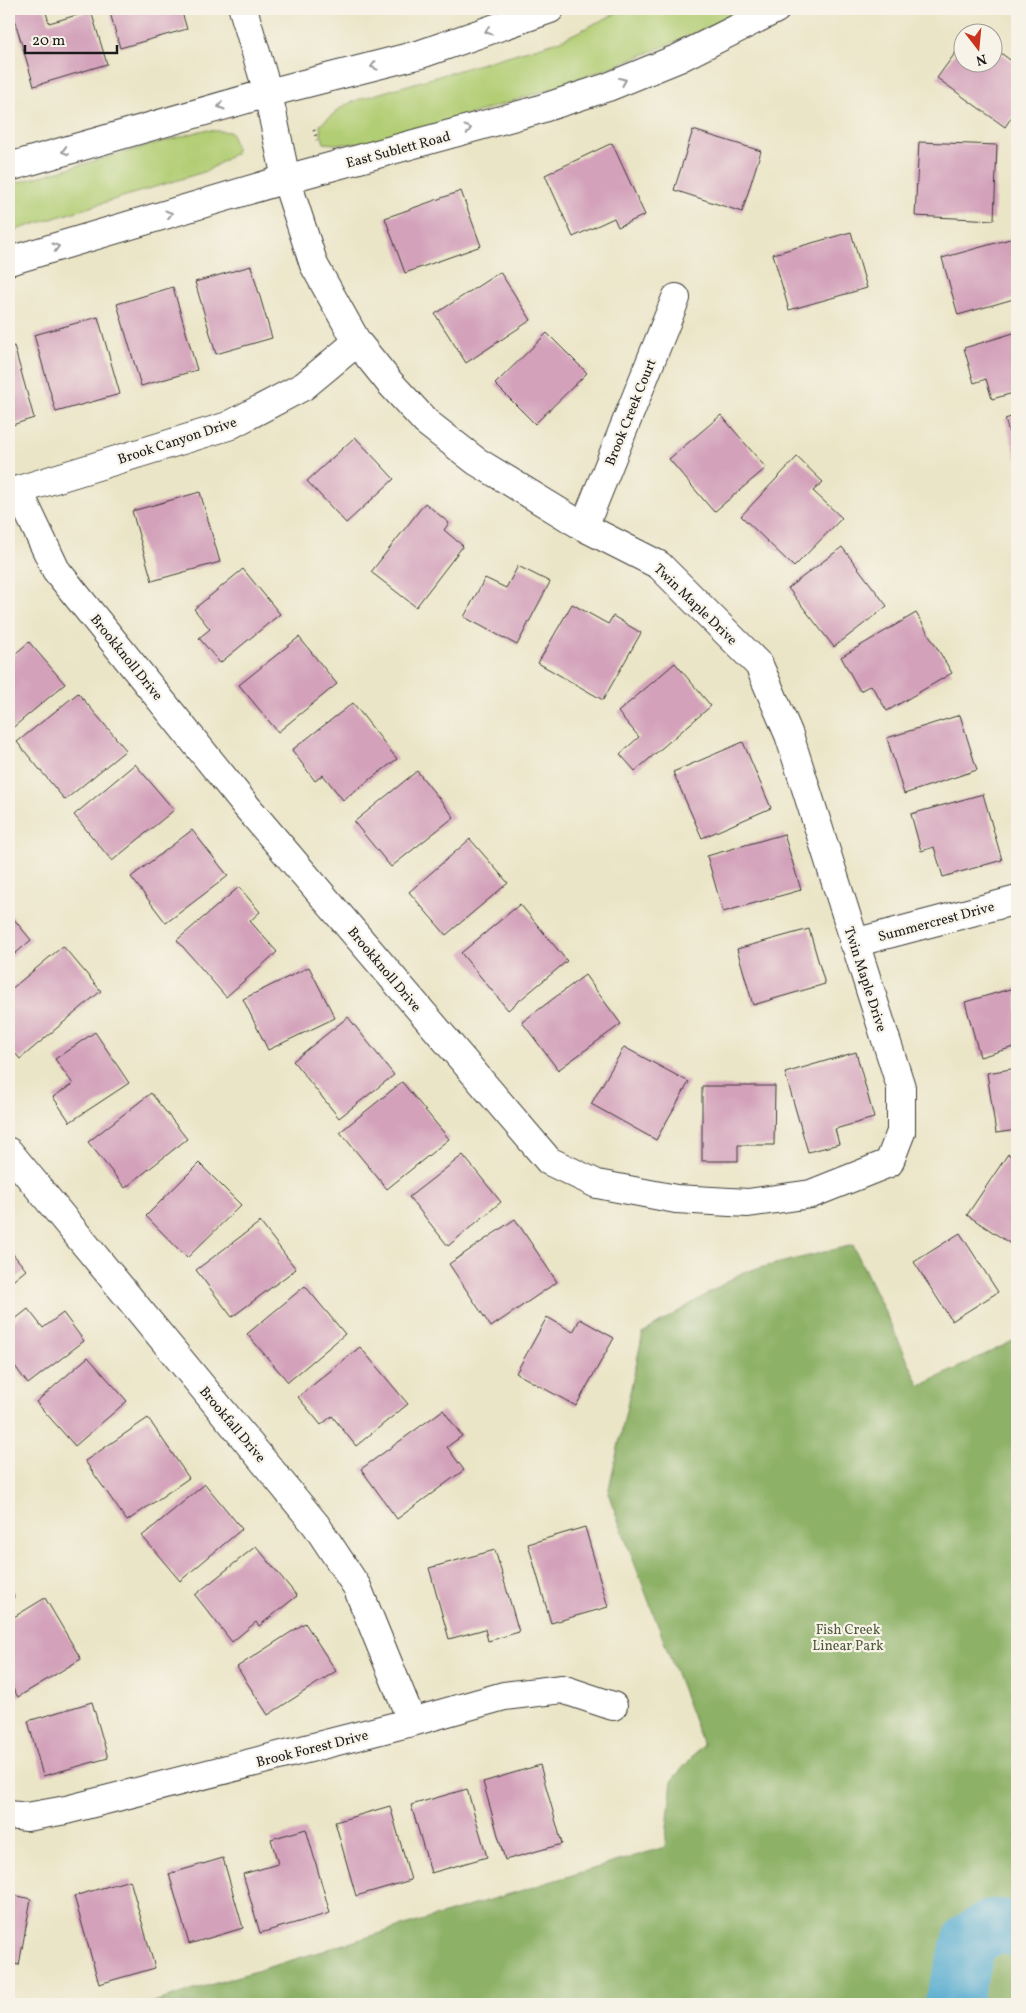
<svg xmlns="http://www.w3.org/2000/svg" width="1026" height="2013" viewBox="0 0 1026 2013" font-family="Vollkorn,serif">
<rect width="100%" height="100%" fill="#f7f3e8"/>
<filter id="ink" filterUnits="userSpaceOnUse"><feTurbulence type="fractalNoise" baseFrequency=".02" numOctaves="2"/><feDisplacementMap in="SourceGraphic" scale="10" xChannelSelector="R" yChannelSelector="G"/><feConvolveMatrix kernelMatrix="1 2 1 2 8 2 1 2 1" color-interpolation-filters="sRGB"/></filter>
<filter id="wash" filterUnits="userSpaceOnUse"><feTurbulence type="fractalNoise" baseFrequency=".0096" numOctaves="4" result="noise"/><feDisplacementMap in="SourceGraphic" scale="20" xChannelSelector="R" yChannelSelector="G"/><feGaussianBlur stdDeviation="1.12" result="paint"/><feColorMatrix in="noise" values="0 0 0 0 0 0 0 0 0 0 0 0 0 0 0 0 0 1.4 0 .05"/><feComposite in="paint" operator="in"/></filter>
<g filter="url(#wash)">
<rect width="100%" height="100%" fill="#ebe5c7"/>
<path fill="#b2ce74" stroke="#677548" d="M625,9H748C654,54 557,89 457,118C415,131 369,149 324,143L321,134L320,125L343,106L360,99L559,41Z
M204,130L231,132L237,152L207,171L9,232V185Z"/>
<path fill="#8db166" stroke="#546641" d="M853,1245L920,1386L1017,1339V2004H147L665,1847L672,1780L703,1745L608,1493L643,1333L743,1272Z"/>
<g fill="none" stroke-linecap="round" stroke-linejoin="round">
<path stroke="#53aacf" stroke-width="55" d="M952,2004L971,1939L994,1926L1017,1929"/>
</g>
<g id="blocks">
<path fill="#d3a1ba" d="M19,9H45L49,23L91,11L107,64L34,86L12,11Z
M109,9H181L187,29L120,48Z
M964,41V62H994V48L1017,65V109L1005,127L937,78Z
M693,130L761,151L742,212L674,190Z
M919,142L997,145L994,220L915,216Z
M612,143L645,215L618,227L614,218L573,237L545,175Z
M461,191L481,246L405,273L385,218Z
M851,232L867,288L789,310L773,254Z
M1017,237V298L958,315L942,258Z
M251,266L272,338L216,354L195,282Z
M500,272L531,320L466,363L435,314Z
M173,287L197,370L141,386L117,304Z
M98,317L120,394L56,412L34,335Z
M1017,332V392L992,399L986,379L974,383L964,348Z
M547,333L587,373L535,424L495,384Z
M14,346L34,418L9,426V347Z
M721,415L766,468L714,512L669,459Z
M1017,415V460L1005,419Z
M355,437L394,479L346,523L307,481Z
M797,457L823,482L813,491L842,518L794,567L741,516Z
M200,492L220,562L152,581L132,511Z
M425,503L449,523L444,530L463,546L416,607L371,572Z
M842,547L887,606L834,647L788,588Z
M518,566L550,582L517,645L464,617L485,578L506,588Z
M243,569L280,614L220,663L199,638L210,629L194,609Z
M572,604L608,624L613,616L641,633L603,700L538,663Z
M916,613L952,673L887,711L871,685L860,691L841,657Z
M299,637L337,684L278,732L239,685Z
M29,642L65,684L10,730L9,728V659Z
M675,663L711,706L635,771L620,754L639,737L618,712Z
M78,693L126,750L65,800L17,742Z
M353,703L397,759L343,800L323,775L315,781L292,750Z
M960,715L977,770L904,794L887,738Z
M743,742L771,808L702,838L673,772Z
M135,764L174,810L112,861L74,815Z
M417,771L454,817L391,867L354,822Z
M983,794L1002,860L943,877L934,847L921,851L911,814Z
M192,830L228,876L166,923L131,877Z
M784,834L801,890L723,912L707,856Z
M470,839L508,883L446,935L409,892Z
M239,887L260,912L250,921L277,952L226,997L177,940Z
M520,904L567,961L508,1010L461,953Z
M9,913L31,940L9,959Z
M809,929L825,984L753,1005L737,949Z
M63,946L101,991L20,1059L9,1046V991Z
M309,967L335,1018L268,1050L243,999Z
M585,975L621,1024L558,1070L522,1022Z
M1017,987V1046L980,1057L965,1002Z
M348,1017L394,1075L339,1118L293,1061Z
M95,1032L129,1083L70,1122L53,1097L73,1084L55,1059Z
M624,1047L689,1082L656,1140L591,1104Z
M856,1052L874,1118L835,1129L839,1144L808,1152L785,1073Z
M1017,1068V1130L996,1133L987,1073Z
M402,1082L449,1139L387,1189L340,1132Z
M702,1086H775L774,1145H738V1161H702Z
M151,1093L187,1139L125,1188L88,1142Z
M1008,1154L1017,1160V1248L967,1215Z
M463,1155L501,1202L448,1246L409,1197Z
M199,1163L241,1205L187,1258L146,1216Z
M515,1219L557,1282L491,1327L449,1264Z
M260,1222L296,1269L232,1317L196,1270Z
M960,1233L998,1292L952,1321L914,1262Z
M9,1249L26,1270L9,1284Z
M305,1286L345,1334L288,1382L247,1334Z
M28,1309L43,1328L63,1313L84,1341L28,1384L9,1358V1324Z
M547,1317L573,1332L580,1319L614,1338L576,1406L516,1373Z
M360,1347L408,1404L356,1446L332,1416L321,1425L298,1397Z
M88,1357L127,1401L75,1446L36,1402Z
M443,1410L462,1436L447,1447L464,1470L397,1519L361,1469Z
M148,1418L189,1478L127,1521L85,1461Z
M205,1484L242,1529L180,1581L142,1536Z
M585,1527L608,1607L551,1623L528,1544Z
M256,1546L297,1596L259,1626L256,1622L232,1642L195,1595Z
M495,1550L519,1632L488,1641L485,1629L449,1639L429,1568Z
M9,1582L14,1597L9,1598Z
M45,1598L81,1659L18,1697L9,1682V1620Z
M305,1623L336,1671L268,1715L237,1667Z
M92,1702L108,1758L43,1776L28,1721Z
M540,1765L562,1844L505,1860L483,1782Z
M467,1789L487,1857L431,1873L411,1805Z
M390,1806L411,1880L356,1896L335,1822Z
M306,1829L330,1913L260,1933L243,1874L278,1864L271,1839Z
M223,1858L243,1928L189,1944L169,1874Z
M130,1880L155,1968L99,1984L74,1896Z
M9,1894L31,1899L19,1965L9,1963Z"/>
</g>
</g>
<g filter="url(#ink)">
<use href="#blocks" fill-opacity="0" stroke="#3b3a36" stroke-width="1"/>
<g fill="none" stroke-linecap="round" stroke-linejoin="round">
<defs>
<path id="minor" d="M18,490L56,570L247,807L549,1161L597,1184L676,1199L748,1203L811,1194L889,1163L901,1132V1087L789,735L759,665L659,565L584,527L476,461L426,422L390,383L357,342L314,265L286,179L268,93L243,9
M9,493L228,426L304,386L357,342
M584,527L676,298
M854,943L1017,900
M9,1152L316,1525L357,1587L412,1722
M9,1815L27,1817L66,1810L412,1722L504,1696L562,1689L613,1706"/>
<path id="major" d="M9,167L268,93L421,54L550,9
M9,261L286,179L534,111L608,87L679,58L776,9"/>
</defs>
<use href="#minor" stroke="#3b3a36" stroke-width="30"/>
<use href="#major" stroke="#3b3a36" stroke-width="30"/>
<path stroke="#3b3a36" stroke-width="3" stroke-dasharray="1 4" stroke-linecap="butt" d="M314,130L317,140"/>
<use href="#minor" stroke="#fff" stroke-width="28"/>
<use href="#major" stroke="#fff" stroke-width="28"/>
</g>
<defs><path id="oneway-chevron" d="M-2-3.5L2.5 0L-2 3.5" fill="none" stroke-width="1.6" stroke-linecap="round" stroke-linejoin="round" transform="scale(1.25)"/></defs>
<g stroke="#999">
<use href="#oneway-chevron" transform="translate(488 31) rotate(161)"/>
<use href="#oneway-chevron" transform="translate(374 66) rotate(166)"/>
<use href="#oneway-chevron" transform="translate(623 81) rotate(-23)"/>
<use href="#oneway-chevron" transform="translate(221 106) rotate(164)"/>
<use href="#oneway-chevron" transform="translate(468 129) rotate(-15)"/>
<use href="#oneway-chevron" transform="translate(65 151) rotate(164)"/>
<use href="#oneway-chevron" transform="translate(169 214) rotate(-16)"/>
<use href="#oneway-chevron" transform="translate(56 247) rotate(-16)"/>
</g>
</g>
<g text-anchor="middle" stroke-width="4.5" stroke-linejoin="round" paint-order="stroke">
<g font-size="14" fill="#1c1c1c" stroke="#f7f3e8">
<text transform="translate(398 149) rotate(-15)" y="5">East Sublett Road</text>
<text transform="translate(630 412) rotate(-68)" y="5">Brook Creek Court</text>
<text transform="translate(177 440) rotate(-18)" y="5">Brook Canyon Drive</text>
<text transform="translate(696 604) rotate(44)" y="5">Twin Maple Drive</text>
<text transform="translate(127 657) rotate(51)" y="5">Brookknoll Drive</text>
<text transform="translate(936 921) rotate(-15)" y="5">Summercrest Drive</text>
<text transform="translate(385 969) rotate(50)" y="5">Brookknoll Drive</text>
<text transform="translate(866 979) rotate(72)" y="5">Twin Maple Drive</text>
<text transform="translate(233 1424) rotate(50)" y="5">Brookfall Drive</text>
<text transform="translate(312 1748) rotate(-14)" y="5">Brook Forest Drive</text>
</g>
<g font-size="14" fill="#505a3b" stroke="#f7f3e8">
<text x="848" y="1634">Fish Creek<tspan x="848" dy="16">Linear Park</tspan></text>
</g>
</g>
<rect width="1026" height="2013" fill="none" stroke="#f7f3e8" stroke-width="30"/>
<g transform="translate(978 48) rotate(164)"><circle r="24" fill="#f7f3e8" stroke="#9f9d96"/>
<path d="M0-4L9 19L0 12L-9 19Z" fill="#c8321e"/>
<text y="-8" font-size="14" font-weight="bold" text-anchor="middle" fill="#1c1c1c">N</text>
</g>
<path d="M25 45v8h92v-8" fill="none" stroke="#1c1c1c" stroke-width="2.5"/>
<text x="32" y="45" font-size="15" fill="#1c1c1c" stroke="#f7f3e8" stroke-width="4" paint-order="stroke">20 m</text>
</svg>
